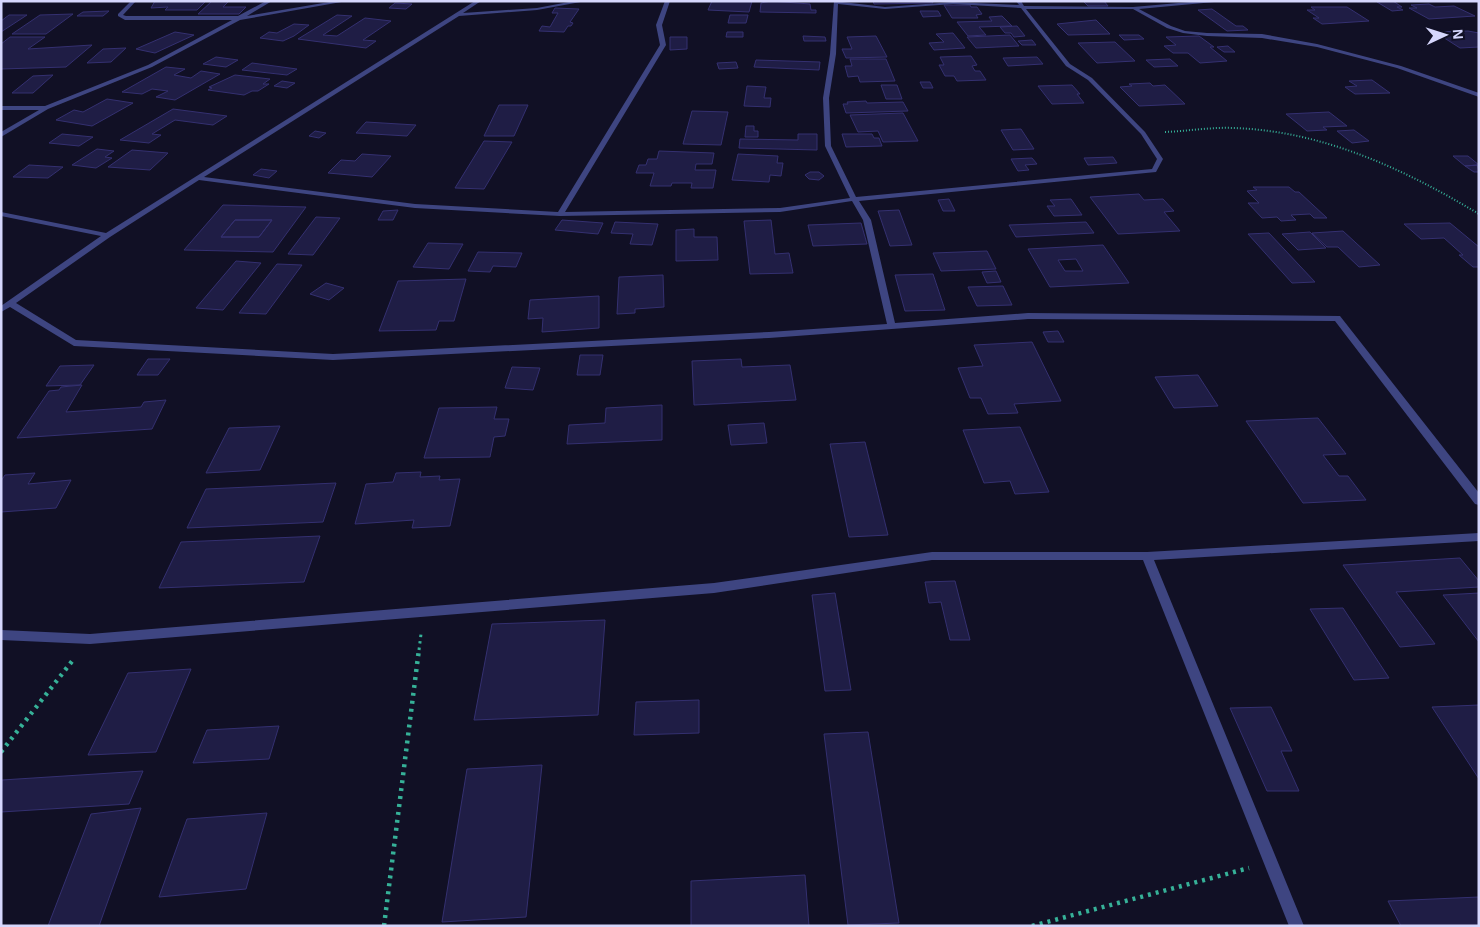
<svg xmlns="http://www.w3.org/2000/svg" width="1480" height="927" viewBox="0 0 1480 927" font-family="Arial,sans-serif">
<rect width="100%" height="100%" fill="#111025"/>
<path fill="#1f1d45" stroke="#343070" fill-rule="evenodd" d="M155,1H206L197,10H165L168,7L151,8Z
M212,1H229L223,7H246L239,14H198Z
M712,1H752L749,12L708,10Z
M771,1L810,4L811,10H816V13L760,12L761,3Z
M873,1H932L933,3L874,4Z
M1083,1H1104L1108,6H1088Z
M1385,1H1393L1402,7H1397L1403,10L1392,11L1377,2Z
M395,3L412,4L406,9L389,8Z
M1429,4L1435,7L1454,6L1475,16L1429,19L1409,8H1417L1411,5Z
M944,5H970L971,7H977L982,14L976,15L978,18H952Z
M1311,7H1347L1369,21L1322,24L1313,18H1319L1307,10H1315Z
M555,8L579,9L570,22L573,23L571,26H568L564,32L539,31L542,26L550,27L558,13H552Z
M1212,9L1236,26H1243L1248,30L1227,31L1198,10Z
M109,11L103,16H77L83,12Z
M920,11H938L941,16L923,17Z
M73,14L46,34H12L40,15Z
M9,15H27L1,32V21Z
M337,15L352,16L323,35L337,36L365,18L391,21L363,40L376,41L366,48L298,39Z
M730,15H748L746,23H728Z
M1002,16L1012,26L979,27L986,35L968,36L957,22L992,21L989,17Z
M1096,20L1110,34L1068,35L1057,24Z
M294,24L309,25L294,36L283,41L260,38L269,32L277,33Z
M1017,26L1025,36L1014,37L1011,33H1005L1000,27Z
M1468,31L1479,33V47L1460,48L1435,32Z
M175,32L194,35L155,53L136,49Z
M727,32H743V37H726Z
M953,33L965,48L934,50L929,43L944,42L936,34Z
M1010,35L1019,46L976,48L967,37Z
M1119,35H1139L1144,39L1124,40Z
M803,36L825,37L826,41H804Z
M876,36L887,57L846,58L842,49H852L847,37Z
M1199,36L1214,47H1210L1227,61L1200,63L1188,53H1173L1164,46L1176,45L1166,37Z
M10,37H45L28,49L92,45L66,67L1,69V44Z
M670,37H687V49L670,50Z
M1032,40L1036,45H1022L1018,41Z
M1115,42L1135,61L1097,63L1078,43Z
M1228,46L1235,52H1224L1217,47Z
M126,48L111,62L87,63L103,49Z
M971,56L977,65L972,66L975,71H980L986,80L957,81L954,76H945L939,65H944L940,57Z
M216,57L238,60L226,67L203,64Z
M1037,57L1043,64L1008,66L1003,58Z
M850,59H886L895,81L860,82L858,76L848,77L845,66H852Z
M1170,59L1178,66L1154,67L1146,60Z
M756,60L820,62L819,70L754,67Z
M736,62L738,68L719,69L717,63Z
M252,63L297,69L287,75L242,70Z
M166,67L185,69L174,75L191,78L201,71L220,74L175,100L156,97L168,91L152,89L142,94L122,92Z
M53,75L33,93H12L33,76Z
M235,75L270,79L263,84H269L258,91H252L244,95L208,90L212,88L209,87Z
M1372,80L1390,93L1355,94L1345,87L1357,86L1349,81Z
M282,81L295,83L287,88L274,86Z
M920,82H930L933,88H923Z
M1150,83L1153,86L1165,85L1185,104L1139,106L1120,87L1132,86L1129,84Z
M881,85H897L902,99H886Z
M1072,85L1080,94H1077L1084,103L1052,104L1038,86Z
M747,86L766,87L764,98H771L770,107L744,106Z
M107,99L133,103L92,126L56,120L74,110L83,112Z
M866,101L867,103L903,102L908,111L846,113L843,104H848L847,102Z
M499,105H528L514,136H484Z
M173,109L227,116L213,125L175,120L152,134L161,135L149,143L120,140Z
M692,111L728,112L721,145L683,144Z
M1329,112L1347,126L1323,127L1327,130L1307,131L1286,114Z
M903,113L918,141L883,142L878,131L858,132L850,115Z
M366,122L416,125L407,136L356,133Z
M746,126H754V131H758V137H745Z
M1021,129L1034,149L1013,150L1001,130Z
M1354,130L1369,141L1352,143L1337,131Z
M315,131L326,133L319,138L309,136Z
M62,134L93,137L79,146L49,143Z
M798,134H817V150L739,148L740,139L798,140Z
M842,134H872L874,138H879L882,146L846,147Z
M484,141L512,142L484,189L455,188Z
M97,149L114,151L105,157L112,158L96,168L72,165Z
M132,150L168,153L150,170L108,167Z
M659,151L714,153L712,164H696L695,170H716L713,188H691L692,183H672L671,186H650L654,173H636L639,165H646L648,159H657Z
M362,154L391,156L372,177L328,173L341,160L355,161Z
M738,154L778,156L777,163H783L781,176L770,175L769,182L732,180Z
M1453,156H1468L1479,165L1465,166Z
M1113,157L1117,163L1088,165L1084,158Z
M1032,158L1037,164L1025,165L1029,170L1018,171L1011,159Z
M29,165L63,167L48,178L13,177Z
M1477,165L1479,172H1474L1465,166Z
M261,169L277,171L269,178L253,175Z
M810,172H819L824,176L819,180L809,179L805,175Z
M1253,187H1289L1295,192H1299L1327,218H1314L1310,214L1291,215L1296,220L1281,221L1277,217L1262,218L1248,203H1259L1247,191L1257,190Z
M1139,194L1144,200L1163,199L1174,211L1164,212L1180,231L1118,234L1090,197Z
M949,199L955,211H943L938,200Z
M1071,199L1082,215L1054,216L1047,206H1055L1050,200Z
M223,205L306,207L273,252L184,250ZM235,220H272L259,237H221Z
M398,210L393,220H378L383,211Z
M899,210L912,245L890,246L878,211Z
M316,217L340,218L313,255L288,254Z
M235,220H272L259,237H221Z
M562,220L603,223L598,234L555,230Z
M771,220L775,254L789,253L793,273L750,274L744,221Z
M615,222L658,224L652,245L630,244L633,234L611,233Z
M1086,222L1094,233L1016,237L1009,225Z
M861,223L867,244L813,246L808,225Z
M1450,223L1479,247V267H1473L1459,255H1463L1444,238L1421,239L1404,224Z
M694,229V237H717L718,260L676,261V230Z
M1343,231L1380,265L1359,267L1338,247H1327L1312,233Z
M1310,232L1326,248L1298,250L1282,234Z
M1269,233L1315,282L1292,283L1248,234Z
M428,243L463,244L449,269L413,267Z
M1103,245L1129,283L1050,287L1028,249ZM1076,259L1083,271H1065L1058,260Z
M987,251L996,269L941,271L933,253Z
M478,252L522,253L516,267L493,266L490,272L468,271Z
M236,261L261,263L223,310L196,308Z
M277,264L302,265L266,314L239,313Z
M996,271L1001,282L987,283L982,272Z
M933,274L945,310L905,311L895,275Z
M663,275L664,307L635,309V313L617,314L619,277Z
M466,279L454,321H439L436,330L379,331L398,281Z
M326,283L344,288L329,300L310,294Z
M1003,286L1012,305L977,306L968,287Z
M599,296V328L542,332L543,318L528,319L530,300Z
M1058,331L1064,342H1048L1043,332Z
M1032,342L1061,401L1014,404L1018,413L988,414L981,398H970L958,368L983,366L974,345Z
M580,355H603L600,375H577Z
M148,359H170L158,375H137Z
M741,359L742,367L790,365L796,400L694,405L692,361Z
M94,365L80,385L46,386L60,366Z
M512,367L540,368L533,390L505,388Z
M1198,375L1218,406L1174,408L1155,377Z
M82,385L66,412L141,407L144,402L166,400L152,429L17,438L49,391L59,390L61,387Z
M662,405V440L567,444L569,425L605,423L606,408Z
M497,407L494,419H509L505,436L494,437L490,457L424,458L439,408Z
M1318,418L1346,454L1323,455L1339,476H1348L1366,500L1303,503L1246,421Z
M764,423L767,443L731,445L728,425Z
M280,426L260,470L206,473L229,428Z
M1020,427L1049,492L1015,494L1010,481L984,483L963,430Z
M865,442L888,535L849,537L830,444Z
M421,472L420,477L440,476L439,480L460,479L450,526L412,528L414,520L355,524L366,484L393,482L396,473Z
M35,473L28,484L71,480L56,508L1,512V481L5,475Z
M336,483L323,522L187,528L206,489Z
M320,536L304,582L159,588L181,542Z
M1460,558L1479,581V587L1396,592L1435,644L1400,647L1343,565Z
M955,581L970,640H950L941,602L929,603L925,582Z
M835,593L851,690L825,691L812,595Z
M1479,593V642L1443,595Z
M1343,608L1389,678L1354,680L1310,609Z
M605,620L598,715L474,720L492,624Z
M191,669L156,752L88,755L128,673Z
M699,700V733L634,735L636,702Z
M1479,705V779L1432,707Z
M1271,707L1292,751H1281L1299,791H1267L1230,708Z
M279,726L269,759L193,763L207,730Z
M868,732L899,923L848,925L824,734Z
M542,765L526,917L442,922L467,769Z
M143,771L129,804L1,812L2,780Z
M141,808L99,926H48L91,814Z
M267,813L246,889L159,897L187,819Z
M805,875L809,926H691V881Z
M1479,897V926H1401L1388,901Z"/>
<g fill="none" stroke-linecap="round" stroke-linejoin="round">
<path stroke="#36b198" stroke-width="2" stroke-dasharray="1 2" stroke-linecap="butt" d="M1165,132C1188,131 1211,127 1234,128C1323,131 1404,169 1479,214"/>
<path stroke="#36b198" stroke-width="3" stroke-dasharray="2.5 4" stroke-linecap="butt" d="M419,650L421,634"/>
<path stroke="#36b198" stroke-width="4.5" stroke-dasharray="3 5" stroke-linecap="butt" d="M1,752L73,660
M384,926L419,649
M1032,926L1249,868"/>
<path fill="#3e4581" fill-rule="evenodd" d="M131,1H136L123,15L126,16H238L266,1H272L247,16L335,1H347L240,20L152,67L48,109L1,137V132L39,110H1V106H45L148,65L232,20H125L118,16V14Z
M475,1H481L463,13L537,8L574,1H586L537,10L459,16L204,177L415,204L558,212L660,45L656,25L665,1H670L662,25L666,45L565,212L780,208L850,198L825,146L823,98L830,54L834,1L885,7L953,2L1019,5L1016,1H1021L1024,6L1133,7L1201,1H1225L1139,9L1171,26L1185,31L1207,33L1262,34L1317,44L1401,66L1479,93V97L1397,68L1317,47L1262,38L1207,36L1183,33L1167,28L1133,9H1026L1070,64L1092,78L1145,132L1163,159L1156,172L859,201L871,220L895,323L1028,313L1340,316L1479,493V505L1475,504L1335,321L1028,319L769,338L333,360L74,346L10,307L1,312V306L101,236L1,216V212L106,233ZM838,4L885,9L953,4L1021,8L1066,66L1088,80L1141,134L1157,159L1152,169L856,197L831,146L829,98L836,54ZM199,180L415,208L560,216L780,212L852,201L863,220L887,324L769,332L333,354L76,340L16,303L110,237Z
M1479,533V541L1154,560L1304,926H1289L1143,560H932L714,593L90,644L1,640V630L90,634L714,583L932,552H1147Z"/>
</g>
<rect width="1480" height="927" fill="none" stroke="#d6d7fd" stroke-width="5"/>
<g transform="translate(1445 35) rotate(86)" stroke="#111025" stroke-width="4" paint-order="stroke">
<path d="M0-4L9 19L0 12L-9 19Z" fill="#d6d7fd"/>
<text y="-8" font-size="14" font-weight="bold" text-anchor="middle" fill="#d6d7fd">N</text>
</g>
</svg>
